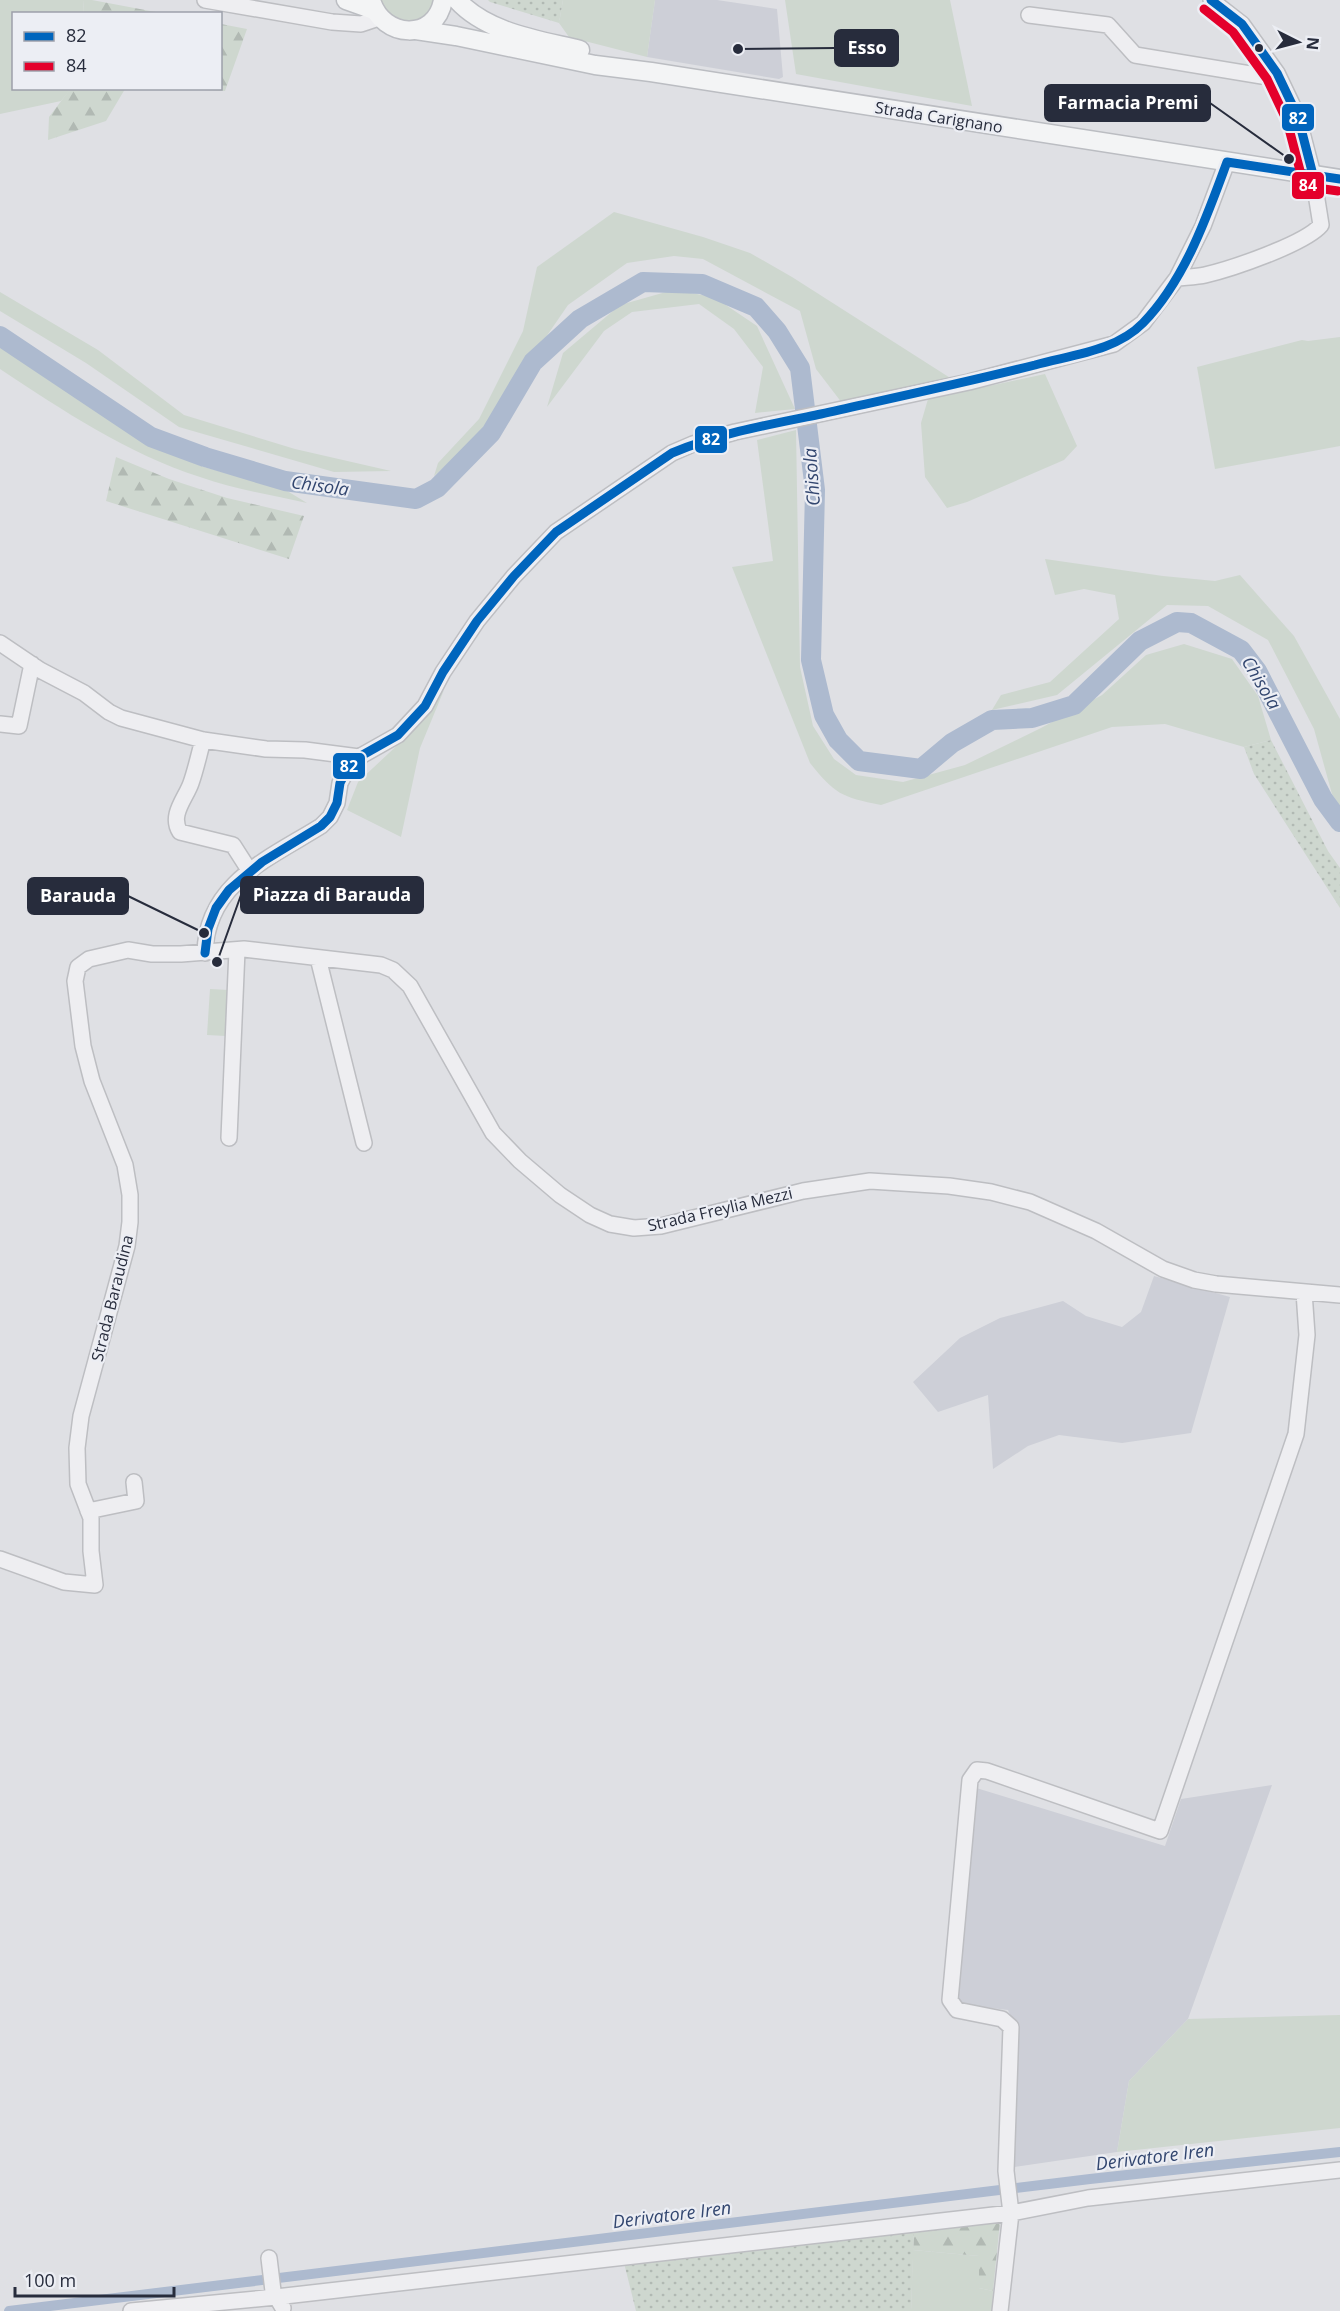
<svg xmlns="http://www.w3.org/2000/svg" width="1340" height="2311" viewBox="0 0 1340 2311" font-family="'Open Sans',sans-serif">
<defs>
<pattern id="forest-firs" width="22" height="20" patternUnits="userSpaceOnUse" patternTransform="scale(1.5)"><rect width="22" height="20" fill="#ced7cf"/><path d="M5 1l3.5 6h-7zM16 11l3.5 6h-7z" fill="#b1b9b3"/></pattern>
<pattern id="garden-dots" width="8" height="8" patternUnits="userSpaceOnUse" patternTransform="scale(1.5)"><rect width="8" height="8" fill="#ced7cf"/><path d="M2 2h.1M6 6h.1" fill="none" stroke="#b1b9b3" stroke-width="1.8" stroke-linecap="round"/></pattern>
</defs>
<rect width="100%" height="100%" fill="#dfe0e4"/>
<path fill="#cdcfd7" d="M655,0H717L777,9L783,77L779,79L647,57Z
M1154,1276L1230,1297L1191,1433L1122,1443L1059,1435L1028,1446L993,1469L988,1395L938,1412L913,1382L960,1338L1000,1318L1063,1301L1086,1316L1122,1327L1141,1312Z
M1272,1785L1188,2019L1129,2081L1117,2152L1014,2167L1016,2028L1008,2010L957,2004L973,1787L1165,1846L1181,1799Z"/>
<path fill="#ced7cf" d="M0,0H84L83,13L14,14V88L71,89L61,101L0,114Z
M379,0H434C427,31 391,26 379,0Z
M563,0H655L647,57L569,37L559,23Z
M785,0H950L972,106L796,74Z
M614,212L703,237L750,253L792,277L955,381L842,403L816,369L800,311L703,259L674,256L627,263L568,305L535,353L487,429L434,476L438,463L479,419L523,331L537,267Z
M673,290L714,297L757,326L795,409L755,413L763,367L734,329L699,304L632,312L604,331L547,407L563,353L620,305Z
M0,292L98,350L184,415L295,449L391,471L334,472L179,427L86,363L0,311Z
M1340,337V446L1215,469L1197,367L1302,340L1308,341Z
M0,345L52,378L137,438L204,467L284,489L307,503C271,495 234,489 200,477C128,454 62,410 0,369Z
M1045,374L1077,446L1064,460L967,502L947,508L925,477L921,423L928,399Z
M796,430L800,667L813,726L834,759L856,775L903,782L965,765L1041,728L1102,695L1146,655L1184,644L1232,659L1258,696L1271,740L1244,747L1165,724L1112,727L881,805C841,797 835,794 810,763L732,567L773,561L757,440Z
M1045,559L1163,576L1215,581L1240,575L1294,636L1340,719V807L1332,794L1314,729L1268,640L1208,606L1167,605L1057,695L992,710L1001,695L1050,682L1119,619L1115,595L1084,589L1055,595Z
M444,690L420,748L401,837L347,810L358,782L420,724Z
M210,989L229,990L226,1036L207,1035Z
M1340,2015V2128L1117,2152L1129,2081L1188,2019Z
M913,2250L979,2256V2288L993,2291L992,2311H911Z"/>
<path fill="url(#forest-firs)" d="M84,0H92L161,13H83Z
M221,24L247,29L225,91L183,89L220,88Z
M71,88L125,89L106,121L48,140L49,117Z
M116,457L169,479L227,498L304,516L289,559L106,501Z
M1000,2222L993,2291L979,2288V2256L913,2250L914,2232Z"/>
<path fill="url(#garden-dots)" d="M488,0H563L559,23L490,2Z
M1271,740L1328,851L1340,868V908L1254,774L1244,747Z
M914,2232L911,2311H636L624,2263Z"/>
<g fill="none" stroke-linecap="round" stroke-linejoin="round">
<path stroke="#adbacf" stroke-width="10" d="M9,2311L1090,2179L1340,2152"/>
<path stroke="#adbacf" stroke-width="20" d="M0,336L151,437L205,457L285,481L416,499L437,488L491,433L533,362L580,319L643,282L702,284L756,307L777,331L800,368L815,490L811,660L824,715L838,740L859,761L921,769L952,743L992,720L1032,718L1074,705L1140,641L1177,622L1191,623L1241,650L1257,671L1323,799L1340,822"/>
<defs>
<path id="minor" d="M205,0L332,22L361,24L379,18
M1029,15L1108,25L1135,55L1262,76L1277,73
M1177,278C1186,277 1197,277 1205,275C1231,269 1305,244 1321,225L1313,175L1298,117L1277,73L1242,24L1211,0
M0,643L40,670L84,693L109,712L121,718L203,740L266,749L305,750L359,757
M0,724L19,726L32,664
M203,740C199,754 196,769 191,783C186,798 169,815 180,832L233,845L249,870
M205,953C206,883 270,858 321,826L330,817L337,803L340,783L349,766L359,757L398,735L425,706L443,672L477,621L514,576L556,532L672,453L693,444L735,432L969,382L1114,344L1143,323L1177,278L1203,226L1227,162
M318,958L364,1143
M229,1138L237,950
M88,1511L136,1501L134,1482
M0,1559L64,1582L95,1585L91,1551V1518L78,1484L77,1448L81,1416L127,1246L130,1222V1195L125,1165L92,1081L83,1046L75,981L78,967L89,959L128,950L152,954H181L244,949L381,965L393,970L410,986L493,1133L520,1161L560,1195L590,1215L610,1224L634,1228L661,1226L803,1191L870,1181L949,1186L991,1192L1030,1202L1096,1231L1163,1269L1194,1280L1216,1284L1340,1295
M269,2258L273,2291L283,2308
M131,2311L276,2297L1011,2213L1088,2198L1340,2170
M1000,2311L1011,2213L1006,2171L1011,2027L1002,2019L957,2010L950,2000L970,1780L977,1770L987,1771L1160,1831L1296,1434L1307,1335L1304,1292"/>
<path id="major" d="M346,0L374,10
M371,0C382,39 436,42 443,0
M457,0C487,33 539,40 580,50
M416,30L456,36L595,65L651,72L1340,179"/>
</defs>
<use href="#minor" stroke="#bdbec2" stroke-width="18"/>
<use href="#major" stroke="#bbbdc2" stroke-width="21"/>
<use href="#minor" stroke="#eeeef1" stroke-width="15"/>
<use href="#major" stroke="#f3f4f5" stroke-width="18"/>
<defs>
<path id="bus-1" d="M1211,0L1242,24L1277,73L1298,117L1313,175
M205,953L208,929L216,908L229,890L262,862L321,826L330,817L337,803L340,783L349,766L359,757L398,735L425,706L443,672L477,621L514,576L556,532L672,453C720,433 771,424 821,414C893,398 964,383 1035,365C1071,355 1116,351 1143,323C1185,280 1207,216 1227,162L1340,179"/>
<path id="bus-2" d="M1204,9L1233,32L1267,79L1287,121L1303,182L1310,187L1338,191"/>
</defs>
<use href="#bus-1" stroke="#eceef4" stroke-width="14"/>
<use href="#bus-2" stroke="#eceef4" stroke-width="14"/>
<use href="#bus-1" stroke="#0065bd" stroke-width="9"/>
<use href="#bus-2" stroke="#e4002b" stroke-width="9"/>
</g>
<circle fill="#272c3c" stroke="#eceef4" stroke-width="2" cx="1259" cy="48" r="5"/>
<g text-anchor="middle" stroke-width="4.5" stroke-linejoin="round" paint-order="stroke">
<g font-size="16" fill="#272c3c" stroke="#eceef4">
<text transform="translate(939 117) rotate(9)" y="6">Strada Carignano</text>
<text transform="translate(720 1209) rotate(-13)" y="6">Strada Freylia Mezzi</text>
<text transform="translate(112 1298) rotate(-76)" y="6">Strada Baraudina</text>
</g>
<g font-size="18" font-style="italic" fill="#32466f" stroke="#eceef4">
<text transform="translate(812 477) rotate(-94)" y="6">Chisola</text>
<text transform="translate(320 486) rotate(8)" y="6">Chisola</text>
<text transform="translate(1261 683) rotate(59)" y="6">Chisola</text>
<text transform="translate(1155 2157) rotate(-7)" y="6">Derivatore Iren</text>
<text transform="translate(672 2215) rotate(-7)" y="6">Derivatore Iren</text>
</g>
</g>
<path fill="none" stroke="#272c3c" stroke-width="2" d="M738 49L835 48M1289 159L1210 103M217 962L241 895M204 933L128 896"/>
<g fill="#272c3c" stroke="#eceef4" stroke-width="2">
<circle cx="738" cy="49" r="6"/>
<circle cx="1289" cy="159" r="6"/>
<circle cx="217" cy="962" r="6"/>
<circle cx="204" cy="933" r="6"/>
</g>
<g fill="#272c3c" stroke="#272c3c" stroke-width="2">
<rect x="835" y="30" width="63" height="36" rx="6"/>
<rect x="1045" y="85" width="165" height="36" rx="6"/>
<rect x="241" y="877" width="182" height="36" rx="6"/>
<rect x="28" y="878" width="100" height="36" rx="6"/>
</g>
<g font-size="18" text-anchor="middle" font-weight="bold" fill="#fff">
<text x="867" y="54">Esso</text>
<text x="1128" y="109">Farmacia Premi</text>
<text x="332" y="901">Piazza di Barauda</text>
<text x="78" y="902">Barauda</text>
</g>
<g stroke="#eceef4" stroke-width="2">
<rect x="1281" y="103" width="34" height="29" rx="6" fill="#0065bd"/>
<rect x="1291" y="171" width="34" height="29" rx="6" fill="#e4002b"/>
<rect x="694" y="425" width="34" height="29" rx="6" fill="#0065bd"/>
<rect x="332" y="752" width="34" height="28" rx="6" fill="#0065bd"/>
</g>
<g font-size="16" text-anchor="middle" font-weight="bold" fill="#fff">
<text x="1298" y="124">82</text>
<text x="1308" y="191">84</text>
<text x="711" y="445">82</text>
<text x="349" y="772">82</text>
</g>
<rect x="12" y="12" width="210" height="78" fill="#eceef4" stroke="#9da0aa" stroke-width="1.5"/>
<rect x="24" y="32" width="30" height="9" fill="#0065bd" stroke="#9da0aa" stroke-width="1.5"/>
<text x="66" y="42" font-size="18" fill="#272c3c">82</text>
<rect x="24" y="62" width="30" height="9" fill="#e4002b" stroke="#9da0aa" stroke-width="1.5"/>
<text x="66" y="72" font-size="18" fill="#272c3c">84</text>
<g transform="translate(1298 42) rotate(96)" stroke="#eceef4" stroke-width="4.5" paint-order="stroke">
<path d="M0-4.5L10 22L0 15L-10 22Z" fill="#272c3c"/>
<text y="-9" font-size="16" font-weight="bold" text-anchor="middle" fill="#272c3c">N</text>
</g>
<path d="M15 2287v9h159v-9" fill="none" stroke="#272c3c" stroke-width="3"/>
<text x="24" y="2287" font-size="18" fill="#272c3c" stroke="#eceef4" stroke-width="4.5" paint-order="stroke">100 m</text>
</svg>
